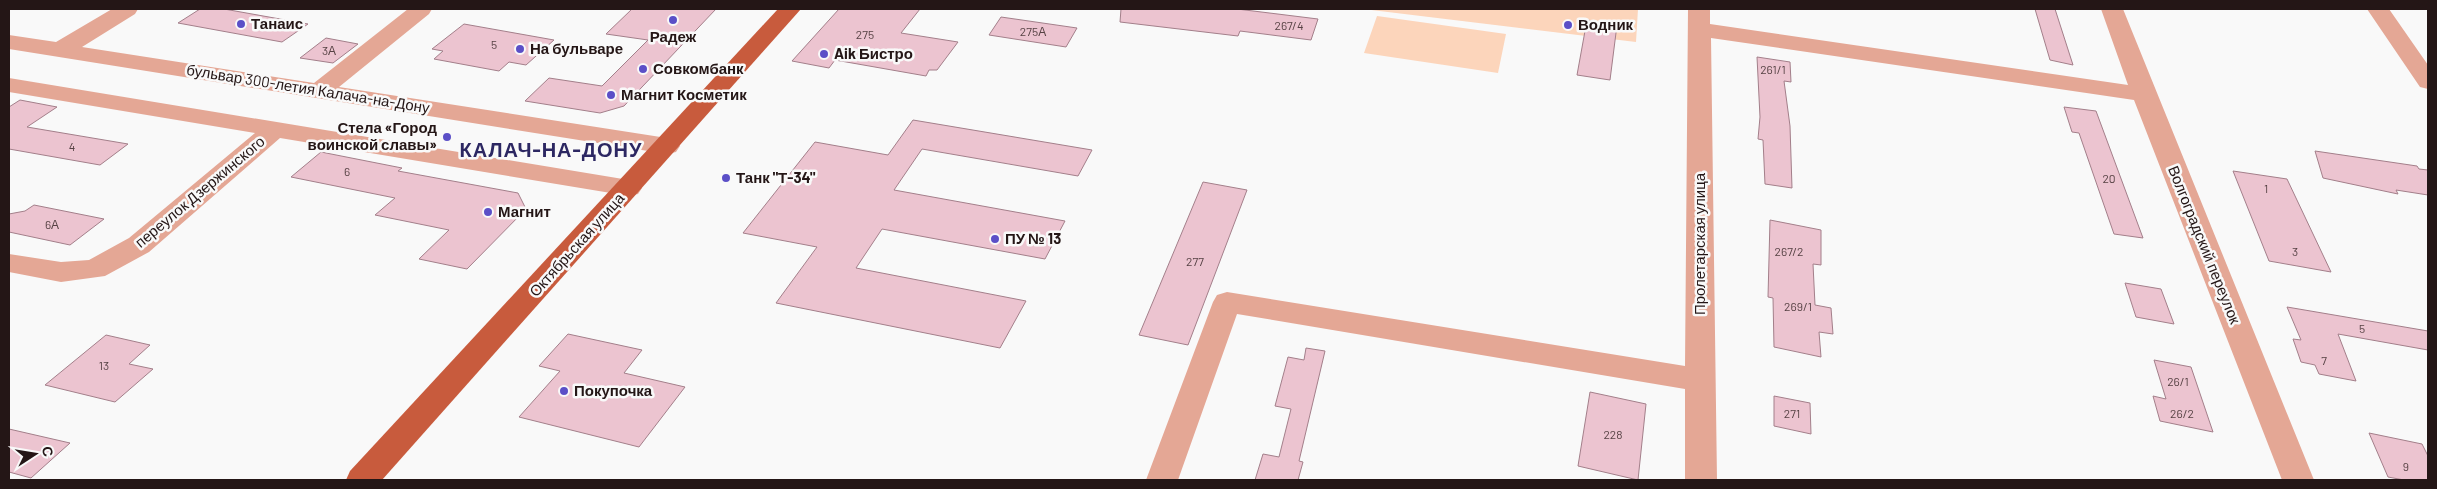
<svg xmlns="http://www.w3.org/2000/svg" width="2437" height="489" viewBox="0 0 2437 489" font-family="Barlow,sans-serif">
<rect width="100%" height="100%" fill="#f9f9f9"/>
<path fill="#fcd5bb" d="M1363,9H1638L1636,42Z
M1377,16L1506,34L1498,73L1364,53Z"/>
<path fill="#ecc4d0" stroke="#a37f8a" d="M200,9H224L308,24L282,42L178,23Z
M632,9H716L624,106L600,113L525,101L549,78L602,86L648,40L606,34Z
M839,9H920L901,33L958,42L937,70H929L926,76L835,60L829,68L792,61Z
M1121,9H1237L1318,19L1311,40L1240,31L1238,36L1120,22Z
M2035,9H2055L2073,65L2050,60Z
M1001,17L1077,28L1066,47L989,35Z
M1587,20L1617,25L1610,80L1577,75Z
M464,24L554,40L526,65L509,62L499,71L434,59L443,51L432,49Z
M326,38L358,44L333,63L300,58Z
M1757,57L1790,62L1791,82L1784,81L1790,126L1792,188L1765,184L1763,140L1758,139L1760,117Z
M20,100L57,107L27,127L128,144L100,165L9,149V107Z
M2064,107L2096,111L2143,238L2114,234L2079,133L2072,132Z
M913,120L1092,150L1078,176L922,149L894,190L1065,221L1045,259L882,229L856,268L1026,301L1000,348L776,303L817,247L743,233L815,142L888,155Z
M2315,151L2417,166L2419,169L2428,170V195L2396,190L2398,194L2323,178Z
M321,152L402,168L398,171L518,193L526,209L467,269L419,259L449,230L375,215L395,198L291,177Z
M2233,171L2287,179L2331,272L2269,261Z
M1203,182L1247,190L1188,345L1139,335Z
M34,205L104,219L70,245L9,232V214L25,211Z
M1770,220L1821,230V265L1813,264L1815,305L1831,308L1833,334L1819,332L1821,357L1774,347L1773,298L1768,297Z
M2125,283L2161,289L2174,324L2136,317Z
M2287,307L2428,331V350L2338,334L2356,381L2319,374L2315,365L2301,362L2293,339L2301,340Z
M568,334L642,350L624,373L685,387L639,447L519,417L560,371L539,366Z
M106,335L150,345L129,364L153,369L115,402L45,385Z
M1306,348L1325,351L1299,461L1303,462L1298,480H1255L1263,454L1279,457L1291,409L1275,406L1288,357L1304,360Z
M2154,360L2191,367L2213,432L2160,421L2153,396L2166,399Z
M1590,392L1646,404L1638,480L1578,466Z
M1774,396L1810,403L1811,434L1774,426Z
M9,429L70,443L31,478L9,472Z
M2369,433L2422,444L2428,456V480H2404L2388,477Z"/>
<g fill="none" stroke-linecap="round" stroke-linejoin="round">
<path fill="#e4a795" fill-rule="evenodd" d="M112,9H138L135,14L82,47L314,83L408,9H432L429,14L339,87L667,138L676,140L680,146L676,152L667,154L9,49V35L56,42Z
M1688,9H1710V24L2128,85L2101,9H2123L2314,480H2282L2134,100L1711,38L1717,480H1685V389L1237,314L1178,480H1146L1213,302L1217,295L1227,292L1685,366Z
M2367,9H2389L2428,65V89L2420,87Z
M9,78L629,180L638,182L642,188L638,194L629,196L280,138L149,252L105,276L61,282L9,272V254L61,262L89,260L129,238L255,133L9,92Z"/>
<path fill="#c85b3d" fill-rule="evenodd" d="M778,9H801L382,480H346L350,471Z"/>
</g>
<g fill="#5b4fc7" stroke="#f9f9f9" stroke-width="2">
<circle cx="673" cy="20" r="5"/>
<circle cx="241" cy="24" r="5"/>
<circle cx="1568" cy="25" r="5"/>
<circle cx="520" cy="49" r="5"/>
<circle cx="824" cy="54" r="5"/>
<circle cx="643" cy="69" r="5"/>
<circle cx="611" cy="95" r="5"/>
<circle cx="447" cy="137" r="5"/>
<circle cx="726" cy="178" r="5"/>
<circle cx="488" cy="212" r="5"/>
<circle cx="995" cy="239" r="5"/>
<circle cx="564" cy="391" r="5"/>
</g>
<g text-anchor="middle" stroke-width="5" stroke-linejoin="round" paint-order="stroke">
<g font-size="12" fill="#564244">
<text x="1289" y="30">267/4</text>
<text x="1033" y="36">275А</text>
<text x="865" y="39">275</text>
<text x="494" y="49">5</text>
<text x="329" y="55">3А</text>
<text x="1773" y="74">261/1</text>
<text x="72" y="151">4</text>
<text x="347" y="176">6</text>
<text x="2109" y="183">20</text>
<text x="2266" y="193">1</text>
<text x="52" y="229">6А</text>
<text x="1789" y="256">267/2</text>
<text x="2295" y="256">3</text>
<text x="1195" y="266">277</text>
<text x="1798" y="311">269/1</text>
<text x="2362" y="333">5</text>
<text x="2324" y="365">7</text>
<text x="104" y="370">13</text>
<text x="2178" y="386">26/1</text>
<text x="1792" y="418">271</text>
<text x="2182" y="418">26/2</text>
<text x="1613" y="439">228</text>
<text x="2406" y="471">9</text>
</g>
<g font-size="15" font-weight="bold" fill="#241616" stroke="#f9f9f9" text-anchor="start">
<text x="251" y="29">Танаис</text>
<text x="1578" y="30">Водник</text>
<text x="673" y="42" text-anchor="middle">Радеж</text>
<text x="530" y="54">На бульваре</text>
<text x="834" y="59">Aik Бистро</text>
<text x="653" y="74">Совкомбанк</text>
<text x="621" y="100">Магнит Косметик</text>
<text x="437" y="133" text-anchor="end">Стела «Город<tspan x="437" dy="17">воинской славы»</tspan></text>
<text x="736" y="183">Танк "Т-34"</text>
<text x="498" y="217">Магнит</text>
<text x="1005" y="244">ПУ № 13</text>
<text x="574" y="396">Покупочка</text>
</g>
<g font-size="15" fill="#241616" stroke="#f9f9f9">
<text transform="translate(308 89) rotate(9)" y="5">бульвар 300-летия Калача-на-Дону</text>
<text transform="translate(200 192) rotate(-40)" y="5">переулок Дзержинского</text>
<text transform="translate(1700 244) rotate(-90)" y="5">Пролетарская улица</text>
<text transform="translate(577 245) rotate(-48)" y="5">Октябрьская улица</text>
<text transform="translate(2204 245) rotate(68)" y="5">Волгоградский переулок</text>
</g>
<g font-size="20" font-weight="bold" letter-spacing="1" fill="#2c2762" stroke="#f9f9f9">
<text x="551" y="157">КАЛАЧ-НА-ДОНУ</text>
</g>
</g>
<rect width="2437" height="489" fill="none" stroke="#241616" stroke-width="20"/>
<g transform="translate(35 454) rotate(78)" stroke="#f9f9f9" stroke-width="4" paint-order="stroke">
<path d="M0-4L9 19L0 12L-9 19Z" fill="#241616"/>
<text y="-8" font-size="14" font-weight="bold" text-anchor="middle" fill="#241616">С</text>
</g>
</svg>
